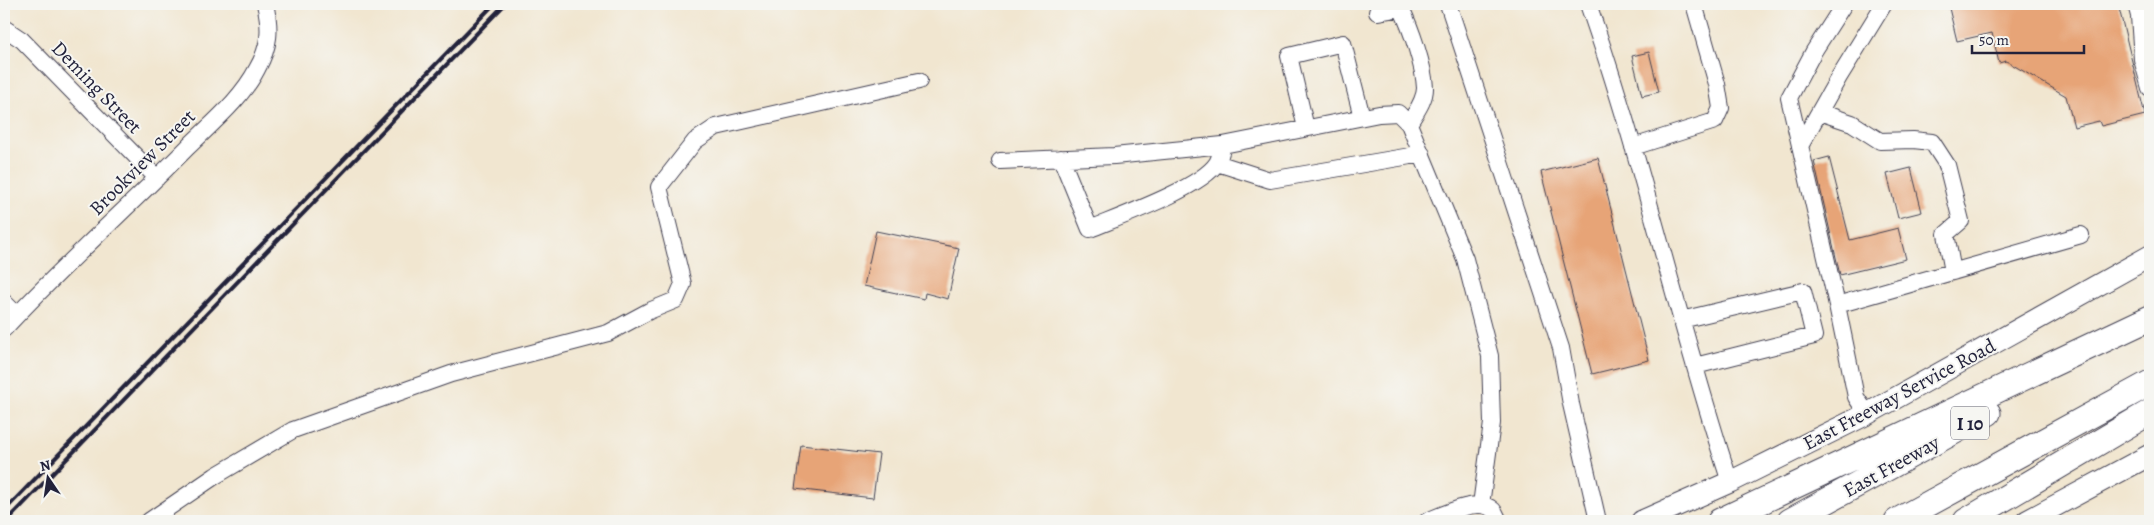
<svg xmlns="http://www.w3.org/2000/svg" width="2154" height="525" viewBox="0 0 2154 525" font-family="Alegreya,serif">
<rect width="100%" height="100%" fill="#f6f6f2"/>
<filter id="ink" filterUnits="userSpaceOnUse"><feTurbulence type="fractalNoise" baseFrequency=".02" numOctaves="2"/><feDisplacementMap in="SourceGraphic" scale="10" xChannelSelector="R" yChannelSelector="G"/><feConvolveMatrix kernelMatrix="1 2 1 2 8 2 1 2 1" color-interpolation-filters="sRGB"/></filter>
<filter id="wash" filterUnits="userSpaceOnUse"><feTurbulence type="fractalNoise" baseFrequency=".0096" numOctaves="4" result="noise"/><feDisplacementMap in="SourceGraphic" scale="20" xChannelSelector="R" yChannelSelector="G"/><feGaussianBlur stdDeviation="1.12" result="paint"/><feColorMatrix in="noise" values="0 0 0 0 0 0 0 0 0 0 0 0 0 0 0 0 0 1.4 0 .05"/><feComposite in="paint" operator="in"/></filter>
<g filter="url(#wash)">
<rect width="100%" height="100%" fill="#f1e6d0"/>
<g id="blocks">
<path fill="#e7a477" d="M1948,4H2118L2145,115L2101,126L2099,121L2074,127L2066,96L2006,61L1999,63L1992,33L1957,41Z
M1649,52L1659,92L1642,96L1632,56Z
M1829,157L1850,240L1898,228L1906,259L1840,275L1814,161Z
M1598,158L1649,360L1592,374L1541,172Z
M1911,168L1922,212L1898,218L1887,174Z
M876,231L959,248L948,299L925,293L924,299L864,286Z
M801,445L879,454L873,498L795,489Z"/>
</g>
</g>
<g filter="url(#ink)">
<use href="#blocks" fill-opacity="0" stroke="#413f51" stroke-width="1"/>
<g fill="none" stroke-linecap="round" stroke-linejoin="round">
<defs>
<path id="minor" d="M1448,4L1561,348L1571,404L1598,521
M1588,4C1643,161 1678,324 1730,482
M1844,4L1814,51L1789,98L1837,305L1856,397L1867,414
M2136,4L2139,16L2142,59L2150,88
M1377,12L1401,8C1411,28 1424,66 1425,88C1425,101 1415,113 1409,124
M4,28L22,40L157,178
M1819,112L1852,123L1880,141L1913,140L1932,142L1947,165L1961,221L1946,234L1953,272
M1306,128L1289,56L1343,43L1362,117
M1800,146L1839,77L1884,4
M1633,147L1715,121L1721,108L1717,84L1694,4
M1061,158L1090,229C1119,217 1201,188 1217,163C1220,158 1221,151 1223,145
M1000,161L1114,156L1223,145L1379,114L1398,113L1409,124L1465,259L1490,356L1492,423L1481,505
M1217,163L1270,180L1422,154
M4,302L17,315
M1837,305L2081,235
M1681,320L1803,291L1814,336L1695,366
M4,329C62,266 127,209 187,148C211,124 241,100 257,69C270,46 271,29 265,4
M149,521L215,476L293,430L451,374L608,333L649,311L676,300L683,284L659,187L695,141L716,127L919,81
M1427,521C1442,515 1480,496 1493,510C1496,513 1497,518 1499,521"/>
<path id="major" d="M1642,521L1730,482L1867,414L2150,256
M2027,521L2150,455"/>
<path id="highway" d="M1720,521L2150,318
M1790,521L1988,413
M1897,521L2150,383
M1966,521L2150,412"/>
</defs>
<use href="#minor" stroke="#413f51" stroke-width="18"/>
<use href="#major" stroke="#413f51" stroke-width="23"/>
<use href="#highway" stroke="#413f51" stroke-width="27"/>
<use href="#minor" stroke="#fff" stroke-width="16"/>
<use href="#major" stroke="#fff" stroke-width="21"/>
<use href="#highway" stroke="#fff" stroke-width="25"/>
<path stroke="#22223b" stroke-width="4" d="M4,511L494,4
M7,521L505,4"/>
</g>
</g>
<g text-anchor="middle" stroke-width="4" stroke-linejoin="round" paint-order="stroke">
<rect fill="#f6f6f2" stroke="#626272" stroke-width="1" x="1951" y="406.5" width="38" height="33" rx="4"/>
<g font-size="19" font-weight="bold" fill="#22223b">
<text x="1970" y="430">I 10</text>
</g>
<g font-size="20" fill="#22223b" stroke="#f6f6f2">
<text transform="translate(97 87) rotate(46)" y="7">Deming Street</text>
<text transform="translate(142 162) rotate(-45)" y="7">Brookview Street</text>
<text transform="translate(1899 394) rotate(-28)" y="7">East Freeway Service Road</text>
<text transform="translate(1891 466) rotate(-29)" y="7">East Freeway</text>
</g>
</g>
<rect width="2154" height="525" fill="none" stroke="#f6f6f2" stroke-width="20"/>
<g transform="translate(48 478) rotate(347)" stroke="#f6f6f2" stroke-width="4" paint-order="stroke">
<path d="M0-4L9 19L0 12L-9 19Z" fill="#22223b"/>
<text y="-8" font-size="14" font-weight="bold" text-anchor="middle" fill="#22223b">N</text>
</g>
<path d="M1972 45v8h112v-8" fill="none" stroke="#22223b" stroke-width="2.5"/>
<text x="1979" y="45" font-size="15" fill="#22223b" stroke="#f6f6f2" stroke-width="4" paint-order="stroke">50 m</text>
</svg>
